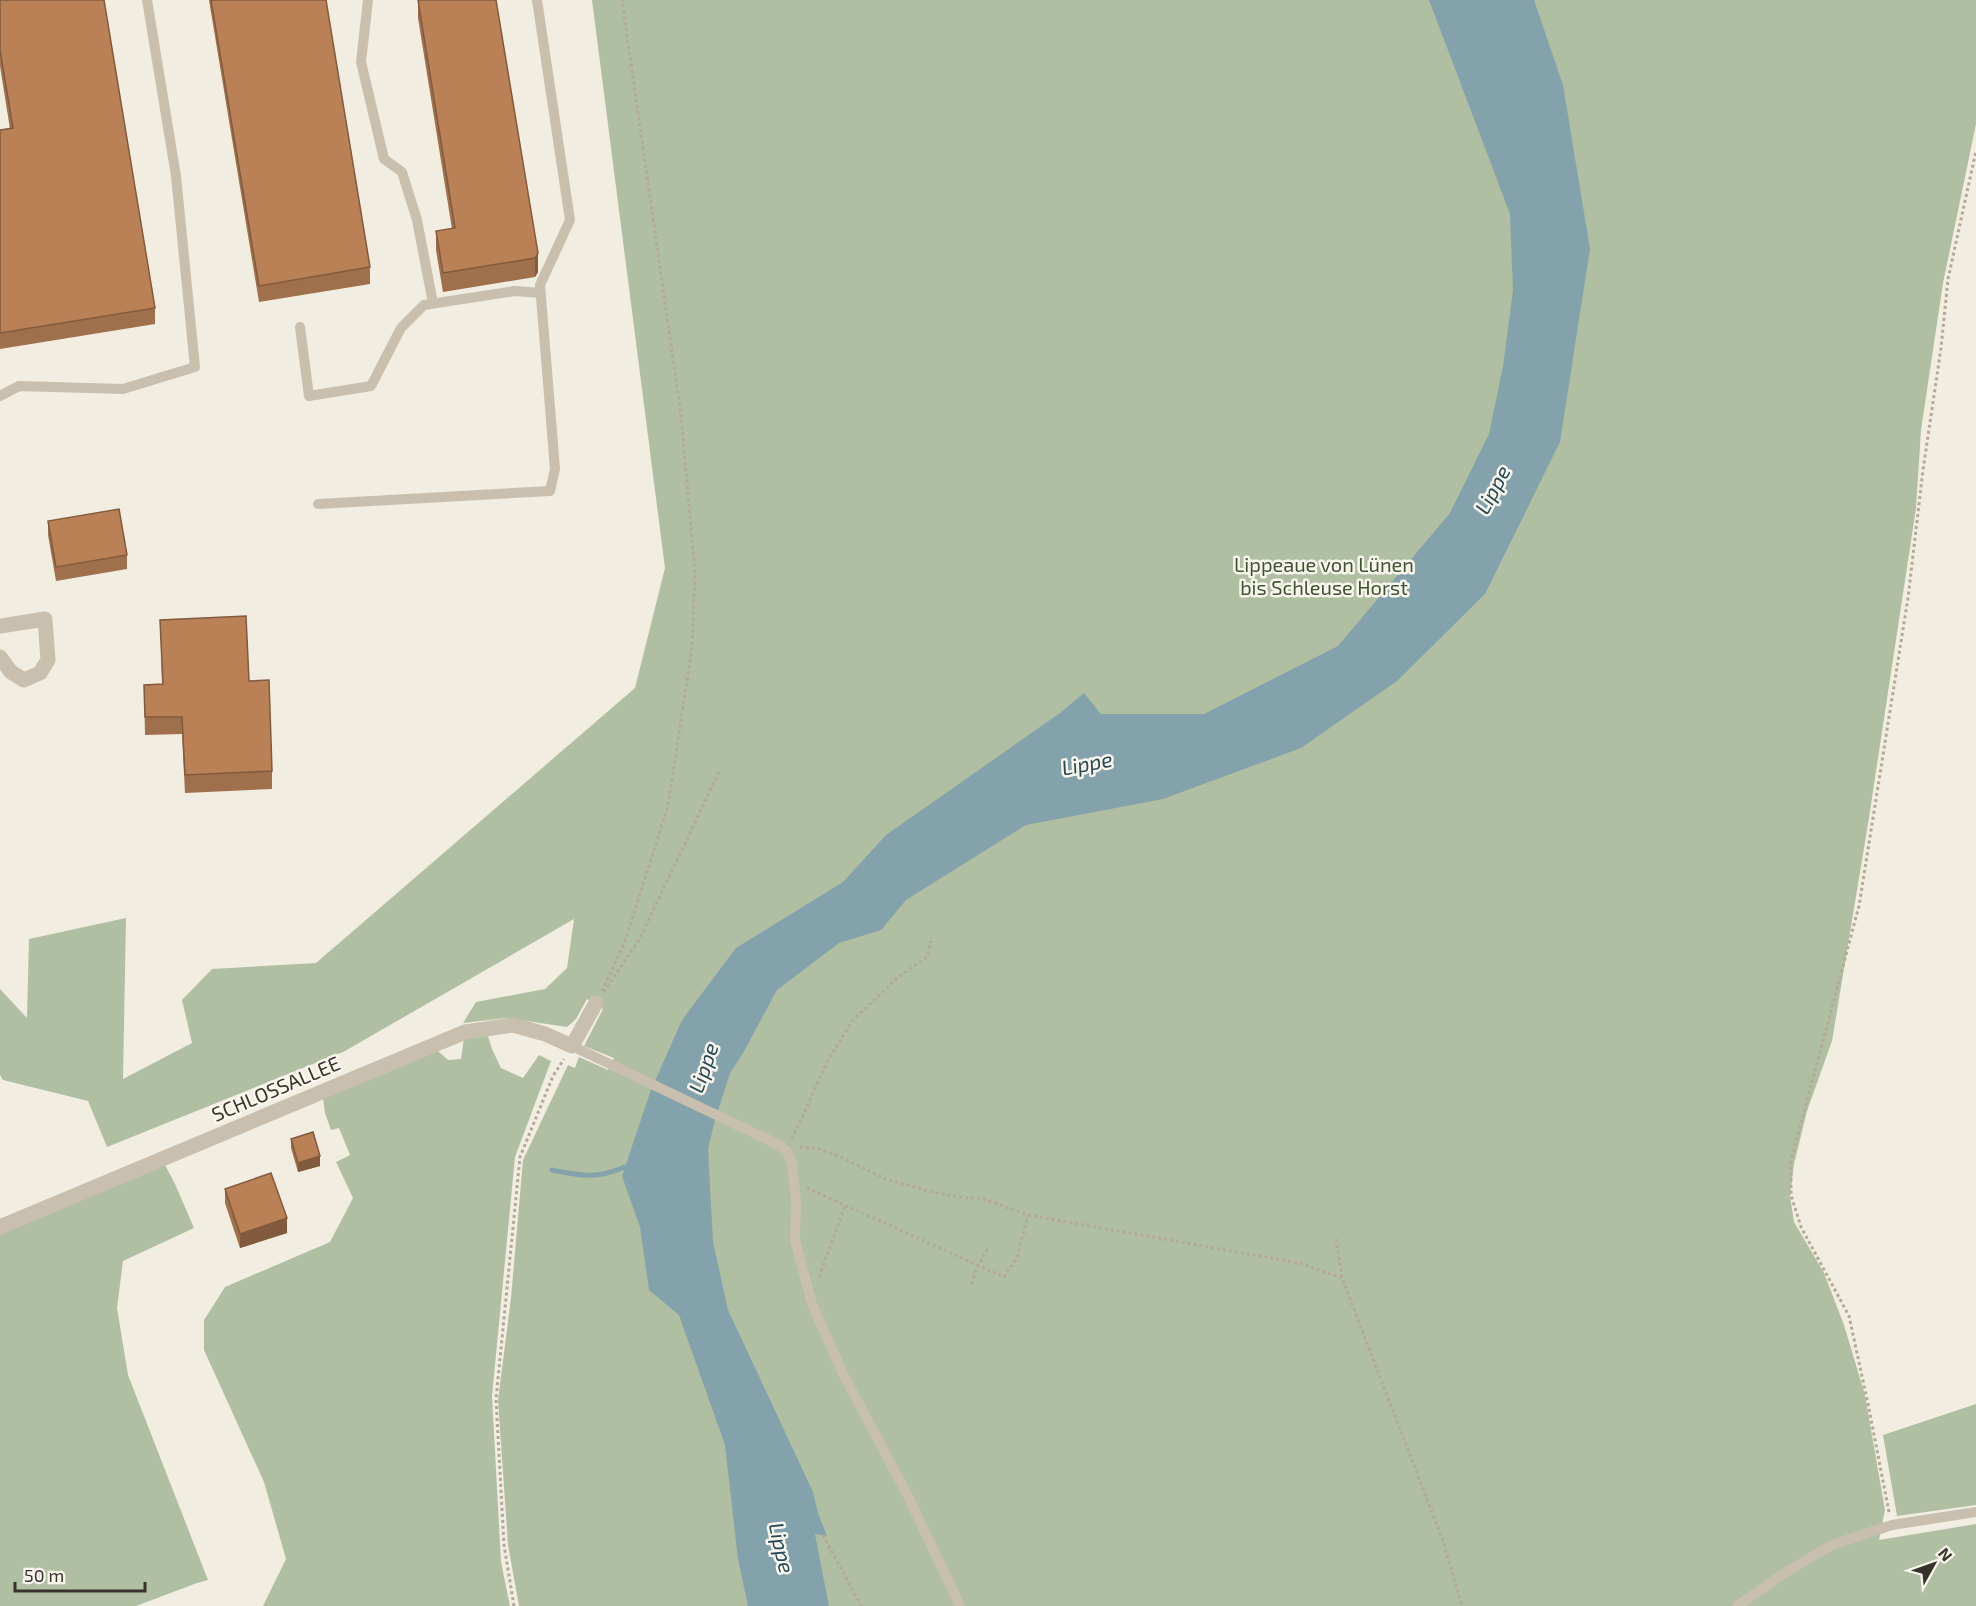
<svg xmlns="http://www.w3.org/2000/svg" width="1976" height="1606" viewBox="0 0 1976 1606" font-family="'Exo 2',sans-serif">
<rect width="100%" height="100%" fill="#f1ede1"/>
<path fill="#b0bfa2" d="M592,0H1976V124L1943,283L1921,430L1916,508L1868,824L1832,1041L1807,1111L1794,1164L1790,1196L1794,1222L1824,1273L1844,1325L1865,1395L1885,1510L1879,1540L1976,1524V1606H519L508,1545L498,1400L511,1298L523,1160L568,1065L575,1068L579,1057L608,1070L614,1058L584,1046L603,1009L587,999L576,1019L567,1027L506,1018L463,1023L476,1002L545,989L567,968L574,919L345,1051L107,1147L88,1101L3,1080L0,1075V989L27,1018L29,939L126,918L123,1079L192,1043L182,1000L212,969L316,963L635,688L665,568Z
M487,1033L492,1049L501,1068L523,1078L539,1055L551,1061L515,1157L492,1396L501,1562L510,1606H263L286,1559L264,1482L204,1350V1320L225,1287L330,1242L353,1198L336,1162L350,1155L339,1128L331,1130L325,1113L323,1098L438,1051L448,1060L461,1059L464,1038Z
M165,1165L175,1184L194,1228L123,1261L117,1308L128,1375L208,1580L197,1583L136,1606H0V1234Z
M1976,1404V1505L1897,1516L1883,1435Z"/>
<path fill="#83a2ab" d="M1429,0H1534L1563,85L1590,249L1560,442L1485,594L1397,681L1301,748L1163,799L1026,825L906,900L881,930L839,943L777,990L743,1053L730,1073L715,1120L708,1149L713,1242L728,1310L813,1492L818,1513L827,1536L815,1534L829,1606H748L738,1559L725,1445L679,1315L649,1290L640,1227L622,1176L651,1090L682,1020L736,948L843,882L886,835L1060,713L1084,693L1101,714H1204L1338,646L1450,513L1489,434L1503,366L1513,291L1510,214Z"/>
<g fill="none" stroke-linecap="round" stroke-linejoin="round">
<path stroke="#83a2ab" stroke-width="5" d="M552,1170C582,1176 596,1179 625,1167"/>
<path stroke="#b4a998" stroke-width="3" stroke-dasharray="3 3" stroke-linecap="butt" d="M602,991L624,944L668,806L692,648L695,573L681,415L622,0
M604,992L640,938L719,772
M792,1139L828,1060L853,1020L896,979L927,957L931,941
M800,1147L819,1149L841,1157L886,1179L932,1192L965,1198H981L1028,1215L1299,1263L1342,1278
M807,1188L1004,1277L1017,1258L1028,1215
M1336,1239L1342,1278L1443,1541L1462,1606
M819,1277L845,1206
M971,1284L978,1266L988,1248
M1889,1512L1868,1404L1849,1316L1801,1227L1791,1195V1161L1859,906L1908,598L1923,470L1941,348L1948,279L1976,151
M823,1535L861,1606
M514,1606L504,1545L496,1399L520,1157L553,1076L564,1059"/>
<path stroke="#c8bfae" stroke-width="10" d="M368,0L361,62L384,159L402,172L417,220L433,303
M300,327L309,396L371,386L401,328L424,305L515,291L541,293
M0,396L19,386L123,389L195,367L176,176L147,0
M318,504L550,491L555,469L540,285L570,220L537,0
M572,1046L775,1143L787,1151L792,1163L796,1201L795,1240L812,1304L843,1374L908,1496L960,1606
M1737,1606L1786,1572L1832,1545L1892,1525L1976,1512"/>
<path stroke="#c8bfae" stroke-width="15" d="M0,626L45,619L48,660L40,673L24,680L11,672L0,657
M0,1227L465,1032L513,1025L545,1034L572,1046L596,1003"/>
</g>
<path fill="#a06f4b" d="M0,0L155,308V324L0,349V130L10,129L0,66Z
M209,0H326L370,267V284L259,302Z
M418,0H496L538,272L535,277L443,292L436,250V231L452,229L418,18Z
M48,521L127,555V569L56,581L48,535Z
M160,620L249,681L272,771V789L185,793L182,734L145,735L144,685L162,684Z
M291,1139L320,1166L298,1172L291,1148Z
M225,1189L287,1233L240,1248L225,1203Z"/>
<path fill="#825a3d" d="M538,253V272L535,277V258Z
M320,1156V1166L298,1172V1163Z
M287,1218V1233L240,1248V1234Z"/>
<path fill="#ba8157" stroke="#825a3d" stroke-width="1.5" d="M0,0H104L155,308L0,333V130L13,128L0,50Z
M211,0H326L370,267L259,286Z
M418,0H496L538,253L535,258L443,273L436,231L455,228Z
M119,509L127,555L56,567L48,521Z
M246,616L249,681L269,680L272,771L185,775L182,717H145L144,685L163,684L160,620Z
M313,1132L320,1156L298,1163L291,1139Z
M271,1173L287,1218L240,1234L225,1189Z"/>
<g text-anchor="middle" stroke-width="5" stroke-linejoin="round" paint-order="stroke">
<g font-size="20" fill="#415432" stroke="#f9f6ed">
<text x="1324" y="572">Lippeaue von Lünen<tspan x="1324" dy="23">bis Schleuse Horst</tspan></text>
</g>
<g font-size="20" fill="#38322c" stroke="#f9f6ed">
<text transform="translate(276 1089) rotate(-23)" y="7">SCHLOSSALLEE</text>
</g>
<g font-size="21" font-style="italic" fill="#254955" stroke="#f9f6ed">
<text transform="translate(1493 490) rotate(-62)" y="7">Lippe</text>
<text transform="translate(1087 764) rotate(-11)" y="7">Lippe</text>
<text transform="translate(704 1068) rotate(-71)" y="7">Lippe</text>
<text transform="translate(781 1548) rotate(77)" y="7">Lippe</text>
</g>
</g>
<g transform="translate(1934 1564) rotate(50)" stroke="#f9f6ed" stroke-width="4.5" paint-order="stroke">
<path d="M0-4.5L10 22L0 15L-10 22Z" fill="#38322c"/>
<text y="-9" font-size="16" font-weight="bold" text-anchor="middle" fill="#38322c">N</text>
</g>
<path d="M15 1582v9h130v-9" fill="none" stroke="#38322c" stroke-width="3"/>
<text x="24" y="1582" font-size="18" fill="#38322c" stroke="#f9f6ed" stroke-width="4.5" paint-order="stroke">50 m</text>
</svg>
